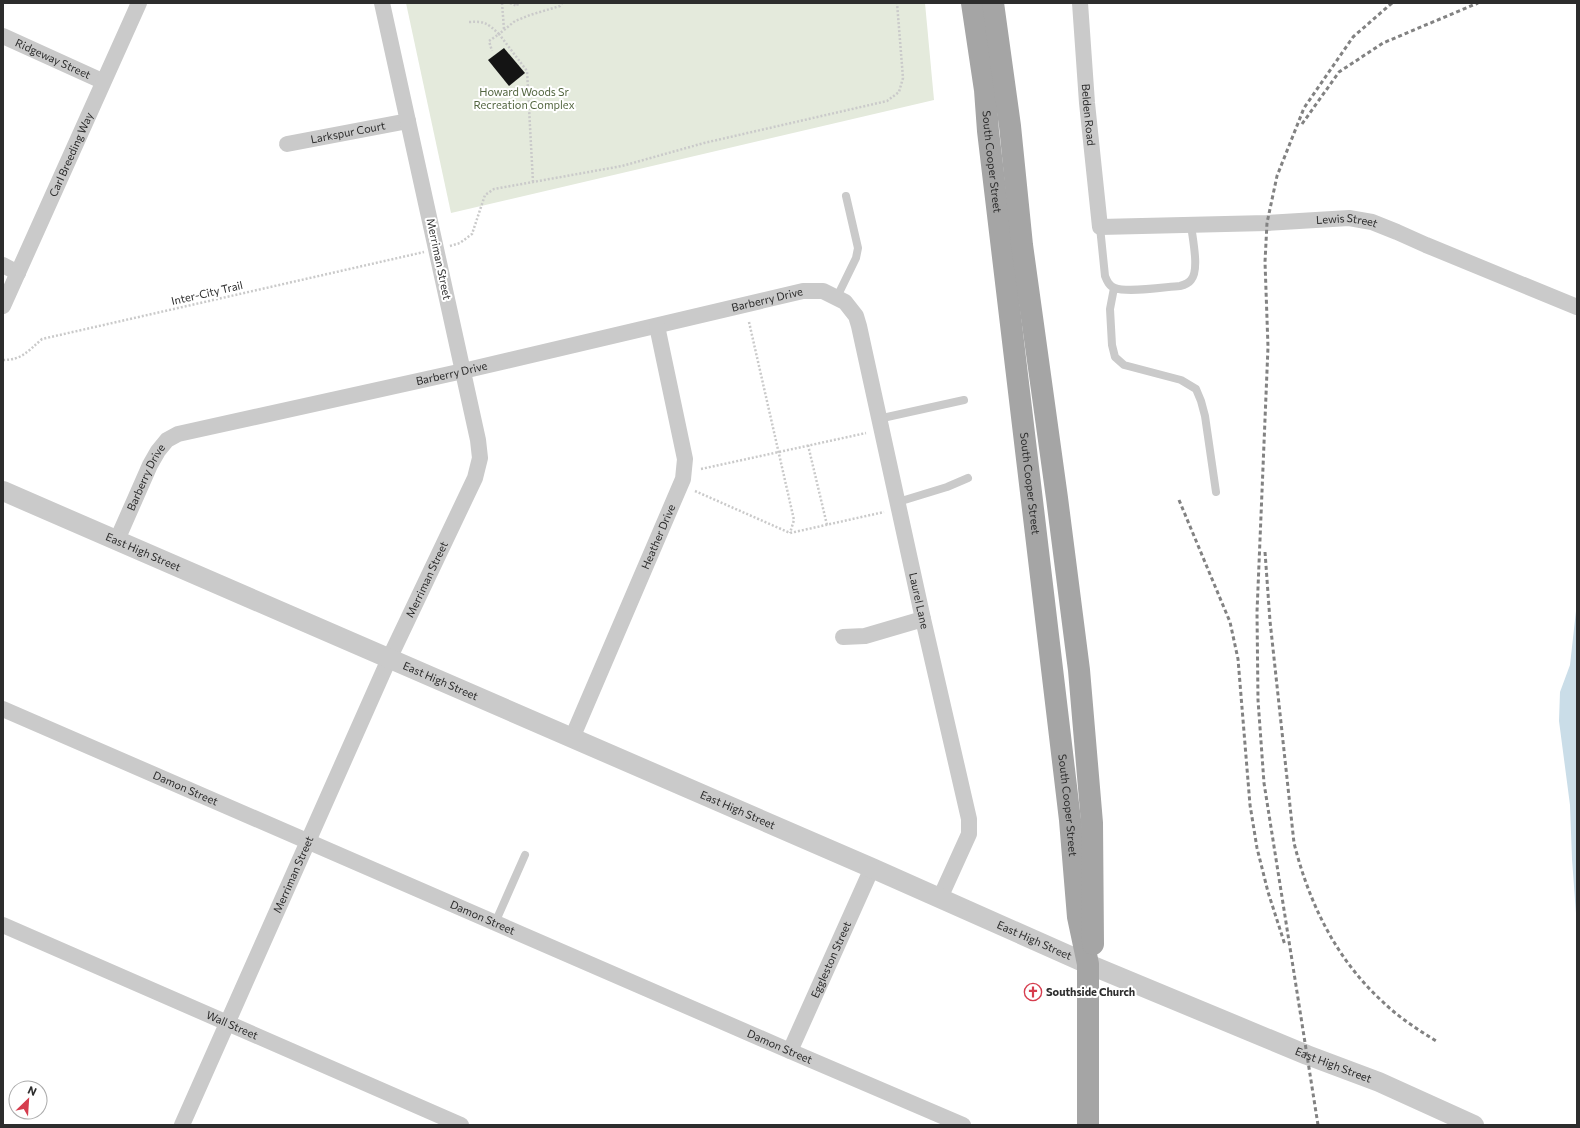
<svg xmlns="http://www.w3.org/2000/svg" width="1580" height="1128" viewBox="0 0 1580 1128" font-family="Commissioner,sans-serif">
<rect width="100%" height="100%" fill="#fff"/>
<path fill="#e4eadc" d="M406,3H925L934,100L451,213Z"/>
<path fill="#cadde8" d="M1577,602V927L1572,859L1570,805L1559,721L1560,692L1570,665Z"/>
<path fill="#141414" d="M504,48L525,73L509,86L488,60Z"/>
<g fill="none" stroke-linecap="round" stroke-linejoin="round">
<path stroke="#cacaca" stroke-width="2.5" stroke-dasharray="2 2" stroke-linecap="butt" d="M502,3L504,29
M510,3L517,6L518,3
M469,22C485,21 487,23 499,34L489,41L492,51
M533,182L527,71L499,34L515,21L530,15L560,6L562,3
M450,246L460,243L472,234L485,195L494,189L622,166L704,143L887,101L899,92L903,78L897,3
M749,322L794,520L790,533
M3,360C22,360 28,351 42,339L424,252
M808,445L827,525
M701,469L866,433
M695,491L790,533L884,512"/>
<path stroke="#cacaca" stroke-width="8" d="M1100,227L1105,276C1107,281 1109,286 1115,288C1128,293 1165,287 1180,286C1184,285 1188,284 1191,280C1200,270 1192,237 1191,224
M1114,288L1110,309L1112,345L1115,357L1124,365L1181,380L1196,389L1201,401L1205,416L1216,492
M837,297L856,258L858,248L846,196
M878,419L964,400
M898,502L947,487L968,478
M495,923L525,855"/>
<g stroke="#cacaca" stroke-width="16">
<path id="s1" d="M1080,3L1087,103L1100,227L1267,223L1349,218L1372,222L1397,232L1426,245L1577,307"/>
<path id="s2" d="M3,36L102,81"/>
<path id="s3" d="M287,144L408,121"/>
<path d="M3,265L18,273"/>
<path id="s4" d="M3,306L139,3"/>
<path id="s5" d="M117,540L150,465L158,451L167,440L178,434L463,371L803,291H823L845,302L856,316L859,326L923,619L969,819V834L940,898"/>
<path d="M843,637L865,636L923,619"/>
<path id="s6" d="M3,709L790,1051L963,1125"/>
<path id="s7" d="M572,738L683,479L685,459L657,326"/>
<path id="s8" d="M3,925L461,1125"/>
<path id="s9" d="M790,1051L872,868"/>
<path id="s10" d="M182,1125L389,659L475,478L480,458L478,440L382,3"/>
</g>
<path stroke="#cacaca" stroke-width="20" id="s11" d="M3,491L872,868L1088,964L1307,1055L1379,1082L1474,1125"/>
<g stroke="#a5a5a5" stroke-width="22">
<path id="s12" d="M972,3L985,90L988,131L1070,820L1078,917L1088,964V1125"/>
<path d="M993,3L1010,126L1022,245L1057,498L1079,670L1092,823L1093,944"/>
</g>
<path stroke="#828282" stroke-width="3" stroke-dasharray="4 3" stroke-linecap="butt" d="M1302,124L1339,72L1383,43L1478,3
M1179,500L1230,622L1238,659L1250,805L1257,848L1268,892L1285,945
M1265,552L1270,621L1294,843C1309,903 1336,959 1382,1001C1398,1017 1417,1029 1436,1041
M1318,1125L1264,783L1258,700L1257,612L1268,347L1265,262L1267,223L1277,176L1304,108L1353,37L1392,3"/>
</g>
<defs>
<symbol id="church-ring" viewBox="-11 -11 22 22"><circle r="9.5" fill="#fff" stroke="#d63d4e" stroke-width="1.5"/><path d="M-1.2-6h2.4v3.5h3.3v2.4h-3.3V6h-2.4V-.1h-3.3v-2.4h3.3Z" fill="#d63d4e"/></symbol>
</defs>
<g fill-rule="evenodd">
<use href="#church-ring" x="1023" y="982" width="20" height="20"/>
</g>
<g text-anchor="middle" stroke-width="4" stroke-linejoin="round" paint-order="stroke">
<g font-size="11" fill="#2d2d2d" stroke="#fff">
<text dy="4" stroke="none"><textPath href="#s2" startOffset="55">Ridgeway Street</textPath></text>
<text dy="4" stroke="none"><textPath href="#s1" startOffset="112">Belden Road</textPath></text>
<text dy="4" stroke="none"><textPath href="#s3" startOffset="62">Larkspur Court</textPath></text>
<text dy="4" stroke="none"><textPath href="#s4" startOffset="166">Carl Breeding Way</textPath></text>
<text dy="4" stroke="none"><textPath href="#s12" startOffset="160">South Cooper Street</textPath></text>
<text dy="4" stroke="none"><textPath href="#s1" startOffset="472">Lewis Street</textPath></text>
<text transform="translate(439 259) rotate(78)" y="4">Merriman Street</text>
<text transform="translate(207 293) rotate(-13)" y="4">Inter-City Trail</text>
<text dy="4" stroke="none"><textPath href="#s5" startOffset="729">Barberry Drive</textPath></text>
<text dy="4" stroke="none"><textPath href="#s5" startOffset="405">Barberry Drive</textPath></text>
<text dy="4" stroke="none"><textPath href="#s5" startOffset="69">Barberry Drive</textPath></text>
<text dy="4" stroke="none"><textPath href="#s12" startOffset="484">South Cooper Street</textPath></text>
<text dy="4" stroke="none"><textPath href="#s7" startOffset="219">Heather Drive</textPath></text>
<text dy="4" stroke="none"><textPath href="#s11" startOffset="153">East High Street</textPath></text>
<text dy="4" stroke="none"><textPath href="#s10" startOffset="598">Merriman Street</textPath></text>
<text dy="4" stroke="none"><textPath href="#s5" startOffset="1120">Laurel Lane</textPath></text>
<text dy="4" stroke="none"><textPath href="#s11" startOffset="477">East High Street</textPath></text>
<text dy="4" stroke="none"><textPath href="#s6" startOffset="199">Damon Street</textPath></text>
<text dy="4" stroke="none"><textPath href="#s12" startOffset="808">South Cooper Street</textPath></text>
<text dy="4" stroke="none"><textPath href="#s11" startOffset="801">East High Street</textPath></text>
<text dy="4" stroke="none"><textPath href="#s10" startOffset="274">Merriman Street</textPath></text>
<text dy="4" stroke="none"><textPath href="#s6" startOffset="523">Damon Street</textPath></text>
<text dy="4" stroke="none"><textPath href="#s11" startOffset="1125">East High Street</textPath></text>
<text dy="4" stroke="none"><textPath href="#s9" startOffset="100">Eggleston Street</textPath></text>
<text dy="4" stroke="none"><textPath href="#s8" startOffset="250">Wall Street</textPath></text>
<text dy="4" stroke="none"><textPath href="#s6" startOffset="847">Damon Street</textPath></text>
<text dy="4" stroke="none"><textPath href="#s11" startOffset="1449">East High Street</textPath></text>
</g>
<g font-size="11" fill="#52653f" stroke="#fff">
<text x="524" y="96">Howard Woods Sr<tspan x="524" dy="13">Recreation Complex</tspan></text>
</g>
<g font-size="11" font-weight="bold" fill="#2d2d2d" stroke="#fff" text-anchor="start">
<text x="1046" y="996">Southside Church</text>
</g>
</g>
<rect width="1580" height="1128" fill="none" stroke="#2d2d2d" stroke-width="8"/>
<g transform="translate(28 1100) rotate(25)"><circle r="19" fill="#ffffff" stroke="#ababab"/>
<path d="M0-3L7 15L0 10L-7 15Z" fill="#d63d4e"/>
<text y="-6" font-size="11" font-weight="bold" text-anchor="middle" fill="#2d2d2d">N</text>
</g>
</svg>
